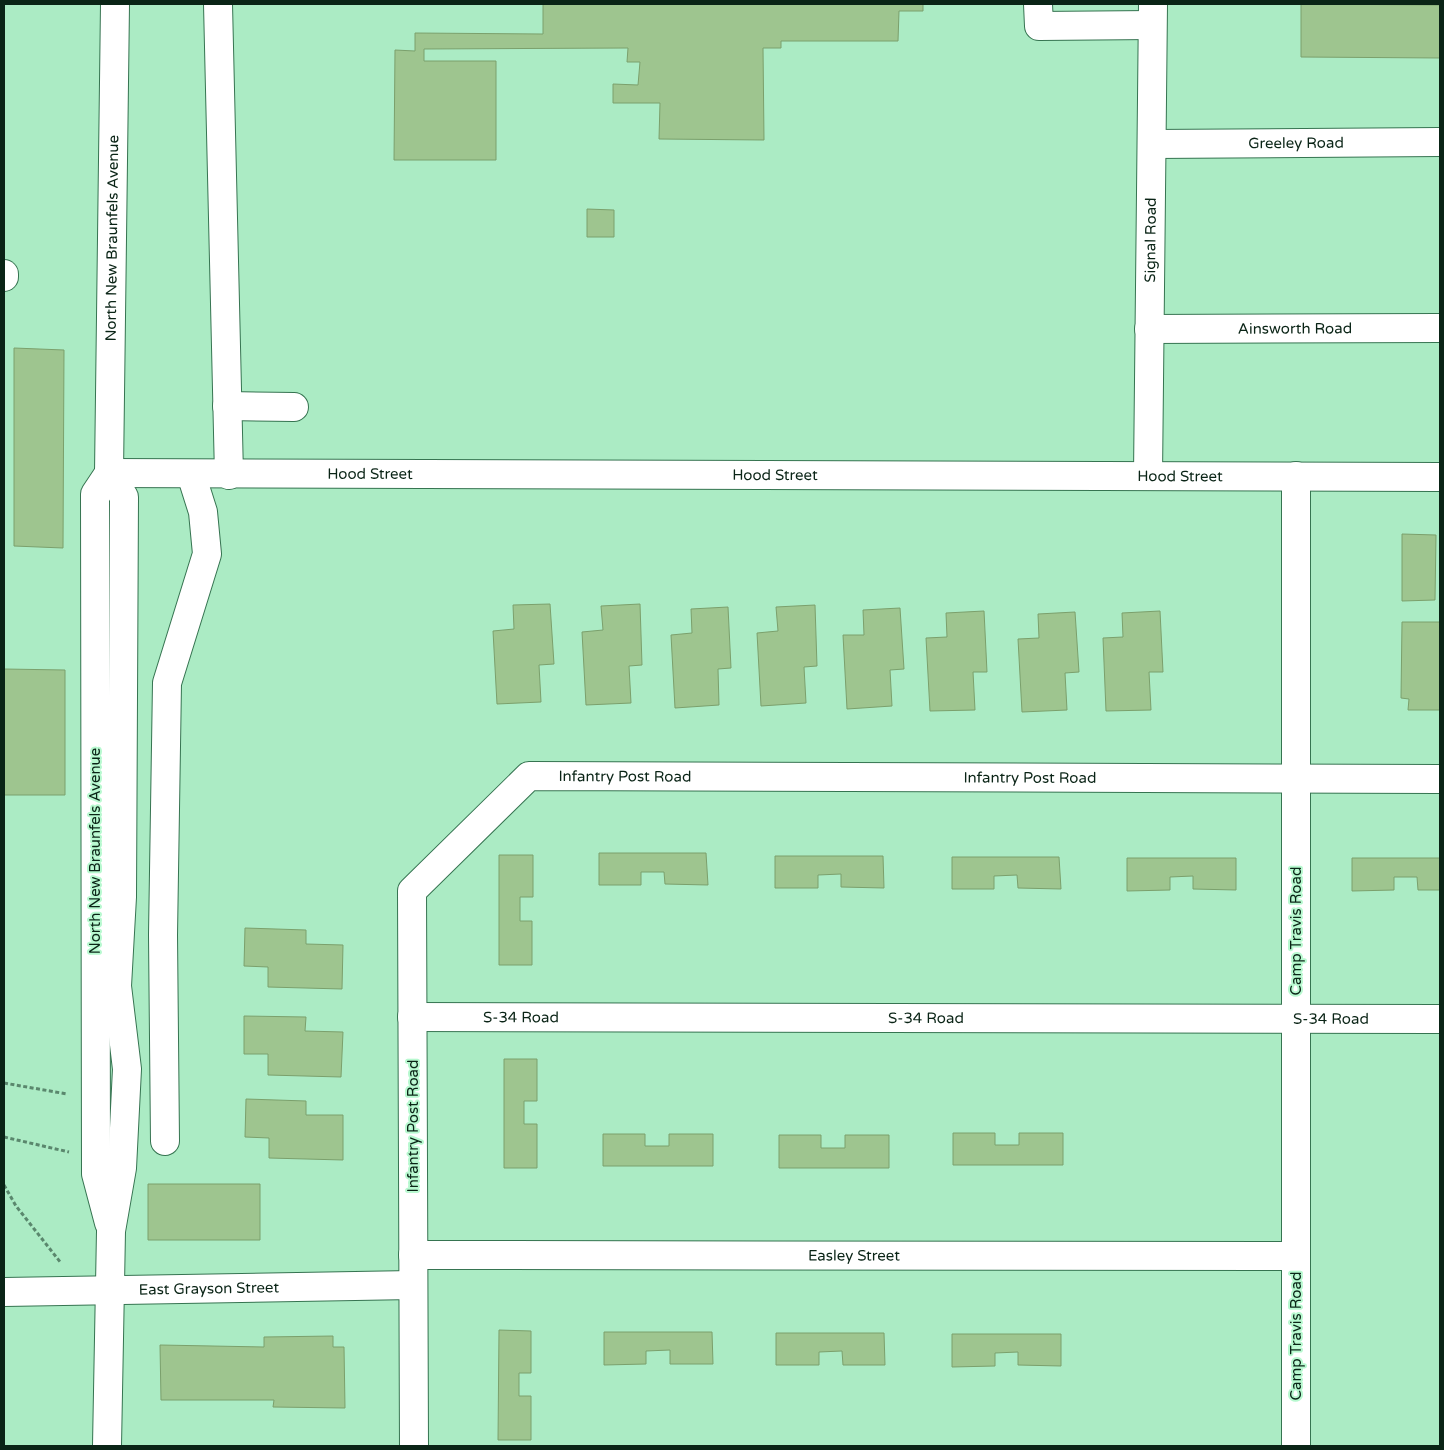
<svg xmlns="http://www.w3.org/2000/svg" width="1444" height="1450" viewBox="0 0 1444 1450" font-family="'Varela Round',sans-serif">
<rect width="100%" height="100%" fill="#abebc4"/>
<path fill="#9ec58f" stroke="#7ba06c" d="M543,4H923V11H899L898,41H781V48H763L764,140L659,139L660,103H613V84L638,85L640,62H627L628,48L424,49V61H496V160H394L395,50L415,51V33L543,34Z
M1301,4L1440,5V58L1301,57Z
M587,209L614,210V237H587Z
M14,348L64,350L63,548L14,546Z
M1402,534L1436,535L1435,600L1402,601Z
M550,604L554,664L539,665L541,702L497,704L493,631L514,629L513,605Z
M640,604L642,665L629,666L631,703L586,705L582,632L603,630L601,606Z
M815,605L817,666L804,667L806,703L761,706L757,633L778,631L776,607Z
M728,607L731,668L718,669L719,705L675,708L671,635L692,633L691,609Z
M900,608L904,669L890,670L892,706L847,709L843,635H864L863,610Z
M984,611L987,672H973L975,710L930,711L926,638L947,637L946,613Z
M1160,611L1163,672H1149L1151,710L1106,711L1103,638L1123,637L1122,613Z
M1075,612L1079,672L1065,673L1067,710L1022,712L1018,639L1039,638L1038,614Z
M1402,622H1440V710H1408L1409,699L1401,698Z
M4,669L65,670V795H4Z
M599,853H706L708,885L665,884L664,872H641V885H599Z
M499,855H533V897H520V921H532V965H499Z
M775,856H883L884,888L841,887V874L818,875V888H775Z
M952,857H1059L1061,889L1018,888L1017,875L994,876V889H952Z
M1127,858H1236V890L1193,889V876L1170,877V890L1127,891Z
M1352,858H1440V890H1418L1417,877H1394V890L1352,891Z
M245,928L306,930V944L343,945L342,989L268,987V967L244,966Z
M244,1016L306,1017L305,1031L343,1032L341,1077L268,1075V1054H244Z
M504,1059H537V1101H524V1124H537V1168H504Z
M246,1099L306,1101V1115H343V1160L269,1158V1138L245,1137Z
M953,1133H995V1145H1019V1133H1063V1165H953Z
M603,1134H645V1146H669V1134H713V1166H603Z
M779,1135H821V1148H845V1135H889V1168H779Z
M148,1184H260V1240H148Z
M499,1330L531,1331V1373H519V1396H531V1440H498Z
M604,1332H712L713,1364H670V1350L646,1351V1364L604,1365Z
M776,1333H884L885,1365H843L842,1351L819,1352V1365H776Z
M952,1334H1061V1366L1018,1365V1352L995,1353V1366L952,1367Z
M333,1336V1347H344L345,1408L273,1407L274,1400H161L160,1345L264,1347V1337Z"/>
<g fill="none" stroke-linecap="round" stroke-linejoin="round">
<defs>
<g id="minor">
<path d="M218,4L229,475"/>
<path d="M1038,4L1039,26L1152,25"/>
<path id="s1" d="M1152,144L1440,142"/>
<path d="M4,274V277"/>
<path id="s2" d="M1149,329L1440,328"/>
<path d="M227,406L294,407"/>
<path id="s3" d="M109,473L1440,477"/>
<path id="s4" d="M1148,476L1153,4"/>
<path id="s5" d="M412,1017L1440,1019"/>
<path d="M165,1141L163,935L167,683L207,554L203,512L191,474"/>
<path d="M109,1223L96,1174L95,494L109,473"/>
<path id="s6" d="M413,1255L1296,1256"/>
<path id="s7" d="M4,1292L413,1285"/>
<path id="s8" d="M107,1446L111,1231L122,1168L127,1069L117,986L122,897L124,497L109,473L115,4"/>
<path id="s9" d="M414,1446L412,891L529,776L1440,779"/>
<path d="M1296,1446V476"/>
</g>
</defs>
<use href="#minor" stroke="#367451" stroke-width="30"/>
<path stroke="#5a876d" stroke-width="3" stroke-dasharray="4 2.5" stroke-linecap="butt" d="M4,1083L67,1094
M4,1137L69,1152
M4,1185L16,1206L61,1263"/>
<use href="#minor" stroke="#fff" stroke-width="28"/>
</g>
<g text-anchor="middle" stroke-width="4" stroke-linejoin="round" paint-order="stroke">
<g font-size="15" fill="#0a2416" stroke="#b8f9d0">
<text dy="5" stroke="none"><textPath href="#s1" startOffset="144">Greeley Road</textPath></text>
<text dy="5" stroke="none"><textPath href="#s8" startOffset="1214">North New Braunfels Avenue</textPath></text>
<text dy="5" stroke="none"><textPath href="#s4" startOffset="236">Signal Road</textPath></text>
<text dy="5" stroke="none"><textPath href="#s2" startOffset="146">Ainsworth Road</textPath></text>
<text dy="5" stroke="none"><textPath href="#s3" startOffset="261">Hood Street</textPath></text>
<text dy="5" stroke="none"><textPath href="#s3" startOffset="666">Hood Street</textPath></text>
<text dy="5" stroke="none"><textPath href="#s3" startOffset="1071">Hood Street</textPath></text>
<text dy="5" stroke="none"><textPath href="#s9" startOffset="815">Infantry Post Road</textPath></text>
<text dy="5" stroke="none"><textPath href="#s9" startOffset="1220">Infantry Post Road</textPath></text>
<text transform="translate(95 851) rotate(-90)" y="5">North New Braunfels Avenue</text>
<text transform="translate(1296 931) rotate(-90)" y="5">Camp Travis Road</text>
<text dy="5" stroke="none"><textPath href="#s5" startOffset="109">S-34 Road</textPath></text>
<text dy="5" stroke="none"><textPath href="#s5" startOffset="514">S-34 Road</textPath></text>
<text dy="5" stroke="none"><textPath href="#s5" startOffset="919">S-34 Road</textPath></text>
<text transform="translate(413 1126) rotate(-90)" y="5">Infantry Post Road</text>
<text dy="5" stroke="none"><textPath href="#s6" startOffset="441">Easley Street</textPath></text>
<text dy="5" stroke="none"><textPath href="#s7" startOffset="205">East Grayson Street</textPath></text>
<text transform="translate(1296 1336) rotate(-90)" y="5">Camp Travis Road</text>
</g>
</g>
<rect width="1444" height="1450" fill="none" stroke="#0a2416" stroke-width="10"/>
</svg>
